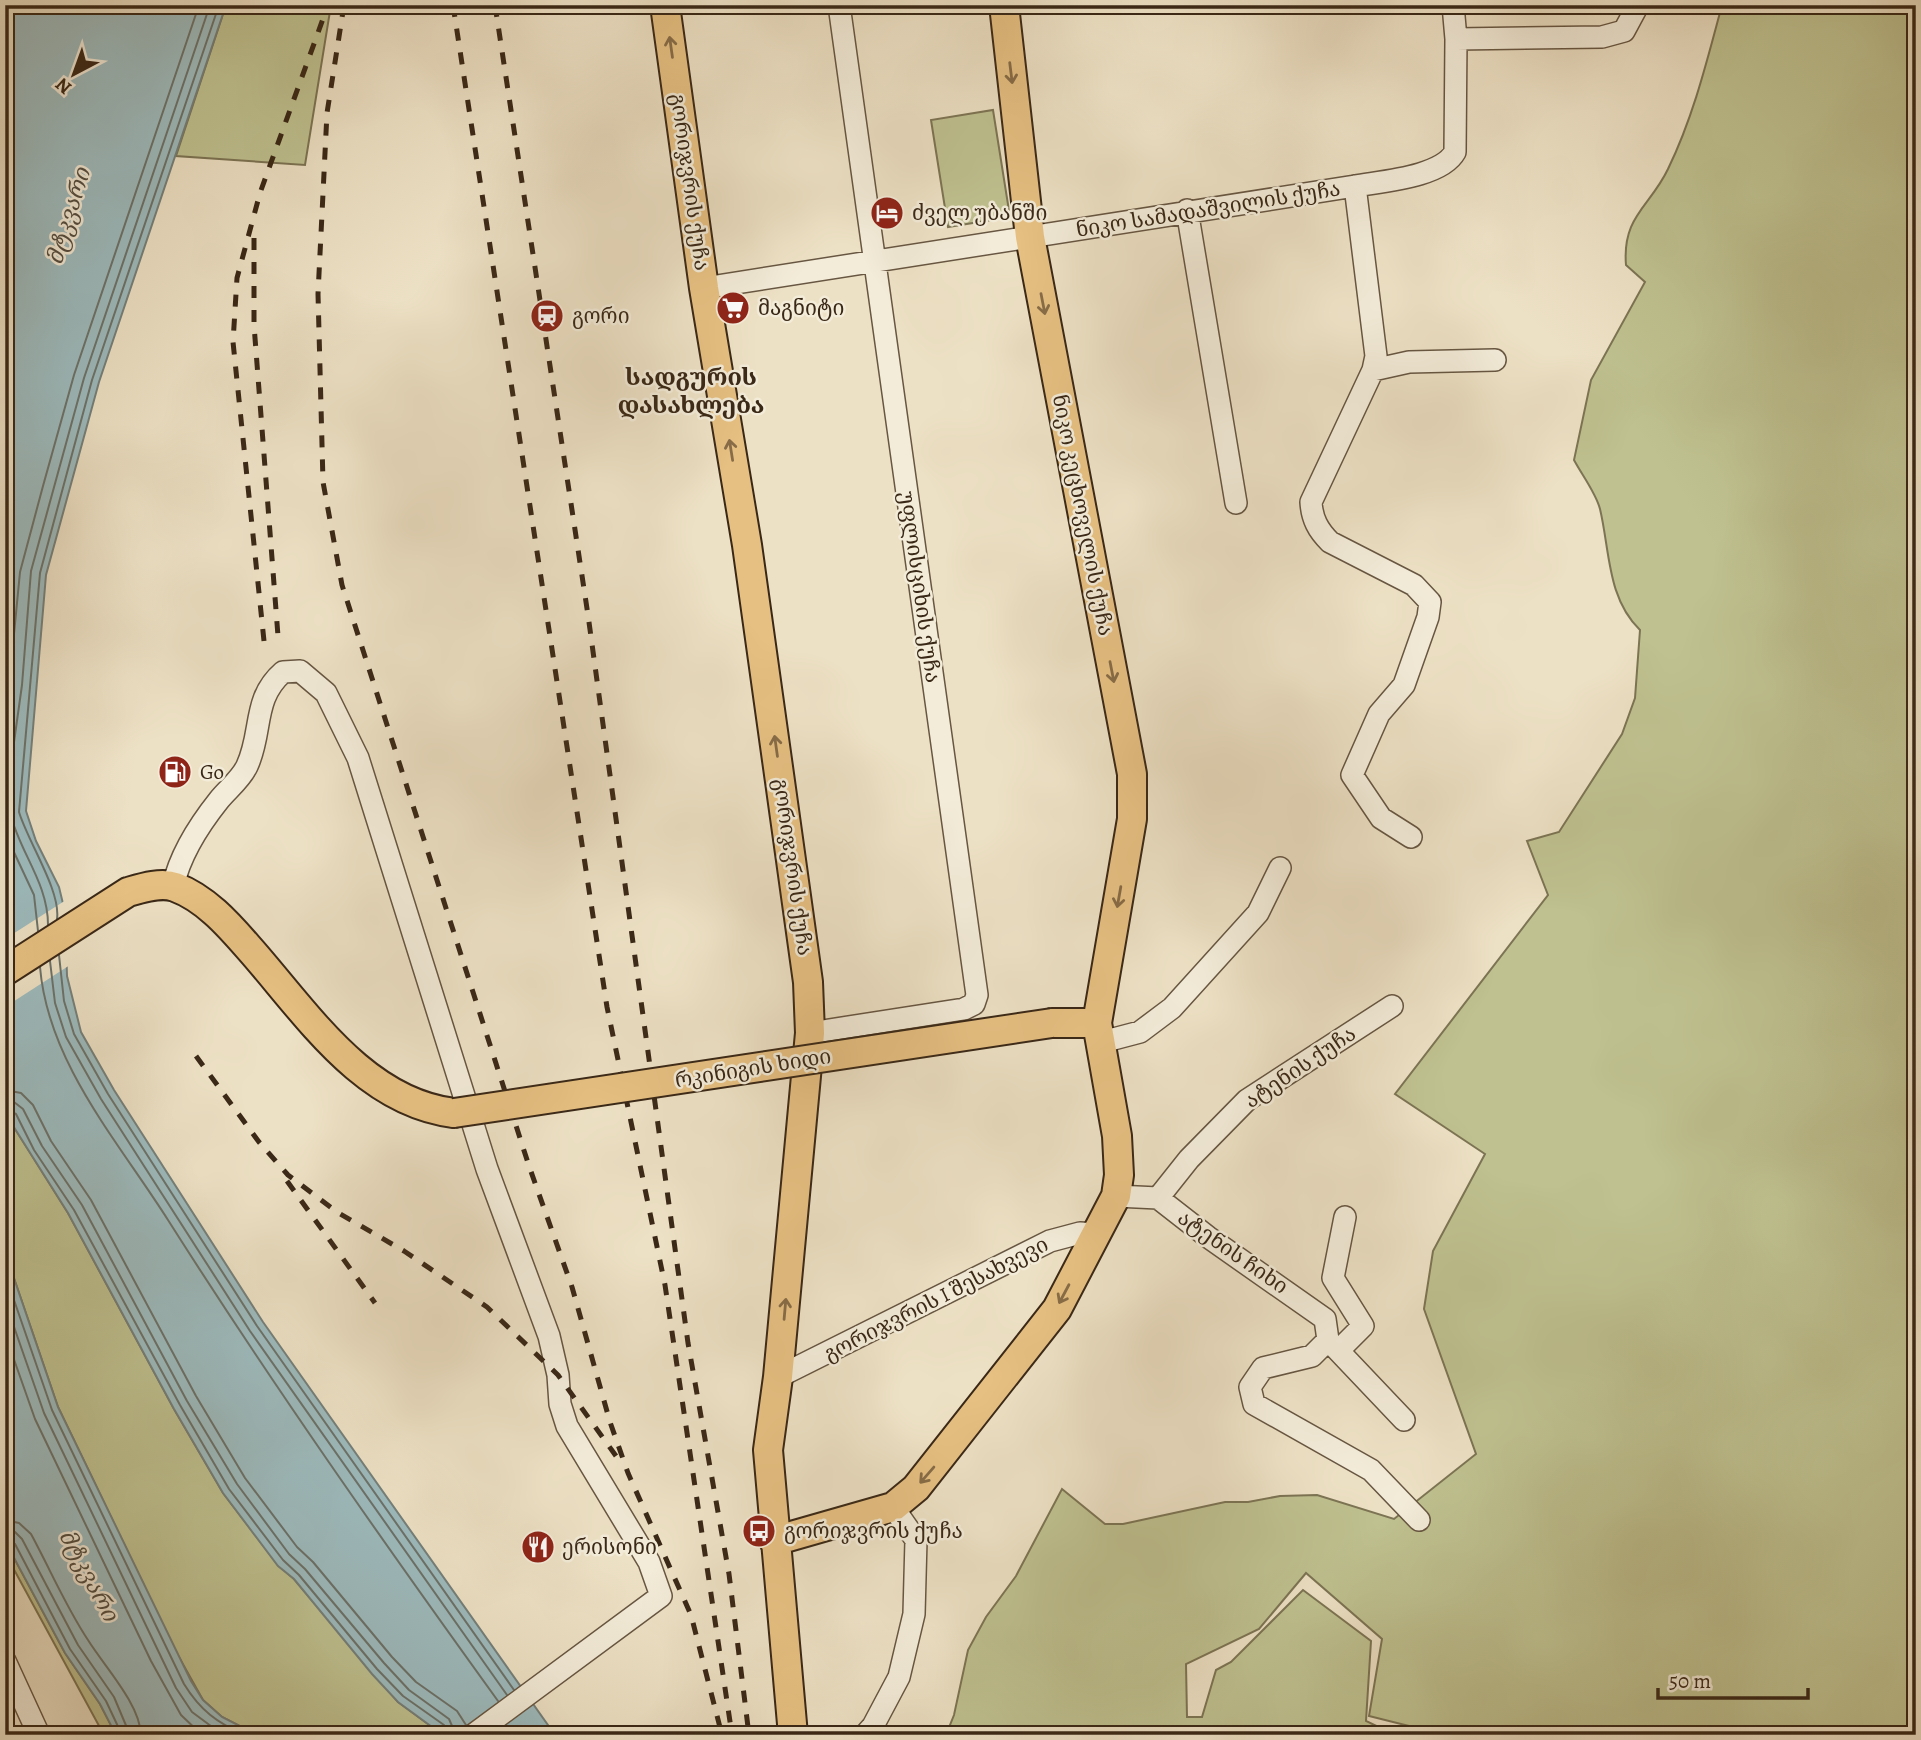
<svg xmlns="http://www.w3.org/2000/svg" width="1921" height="1740" viewBox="0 0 1921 1740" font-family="Alegreya,'Noto Serif Georgian',serif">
<rect width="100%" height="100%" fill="#ede1c5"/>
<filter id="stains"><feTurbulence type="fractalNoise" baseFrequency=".00286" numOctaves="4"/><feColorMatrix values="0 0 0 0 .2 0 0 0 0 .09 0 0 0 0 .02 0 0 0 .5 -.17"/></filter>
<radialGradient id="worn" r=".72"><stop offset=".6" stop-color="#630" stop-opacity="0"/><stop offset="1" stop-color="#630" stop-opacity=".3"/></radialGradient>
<path fill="#bfc190" stroke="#7c7454" stroke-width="2" d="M226,5H331L305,165L176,156Z
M1722,5H1916V1735H1445L1369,1716L1382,1639L1306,1573L1259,1629L1186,1664L1187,1717H1202L1216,1670L1231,1662L1303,1590L1371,1641L1366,1721L1395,1735H946L954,1715L968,1650L986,1617L1016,1576L1062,1489L1105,1524H1123L1225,1502H1248L1280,1496L1317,1495L1394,1519L1476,1454L1424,1309L1433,1251L1485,1154L1395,1094L1548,895L1527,841L1559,832L1622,734L1635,698L1640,630C1607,598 1610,551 1600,509C1596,493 1582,475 1574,460L1591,380L1645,282L1626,265C1622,216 1650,207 1668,169C1693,118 1707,61 1722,5Z
M993,110L1010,217L948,227L931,120Z
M5,1113L68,1213L174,1409L223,1493L278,1565L294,1579L398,1702L443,1735H257L222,1717L203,1700L175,1650L58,1407L5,1252Z
M5,1541L65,1653L100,1704L116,1735H104L5,1553Z"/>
<path fill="#9dbbbe" stroke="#75807b" stroke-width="2" d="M5,5H226L99,382L46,575L26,811L36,841L59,887L65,912L67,976L81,1032L114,1090L263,1322L555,1735H443L398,1702L372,1674L294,1579L278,1566L223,1493L174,1409L68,1213L5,1113Z
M5,1252L58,1407L191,1681L203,1700L222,1717L257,1735H116L100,1704L65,1653L5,1541Z"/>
<path fill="#ede1c5" d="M66,900L70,965L5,1007V939Z"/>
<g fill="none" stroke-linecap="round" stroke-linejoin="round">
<path stroke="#6c726a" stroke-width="2" d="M5,727L20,572L43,486L74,375L199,5
M5,833L34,895L38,931
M57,919C61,891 28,842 19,812L40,573L92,380L219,5
M48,925C48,883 20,853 10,813L14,742L22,685L31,571L84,378L210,5
M59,955L64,1001L74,1034L108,1094L257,1326L514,1690
M50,961L55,1003L66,1037L101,1099L250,1331L507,1695
M40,967C48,1063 118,1141 168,1220C272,1384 384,1543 498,1701
M5,1090L21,1093L33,1105L51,1141L91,1200L196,1396L245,1478L297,1547L313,1562L392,1657L416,1682L457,1711L466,1725
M5,1100L14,1102L23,1109L42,1146L82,1205L187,1401L237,1484L289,1554L305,1569L384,1663L409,1690L449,1719L456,1735
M5,1109L16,1114L34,1150L74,1210L180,1405L229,1489L283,1560L299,1575L377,1669L403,1696L444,1725L448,1735
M5,1274L52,1410L184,1684C200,1710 217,1723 245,1735
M5,1301L44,1413L176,1688L192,1712L223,1735
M5,1334L35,1419L151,1661L181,1715L202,1735
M5,1520L19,1523L31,1534C50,1569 66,1607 88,1640C104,1666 140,1704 141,1735
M5,1531L15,1532L22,1539L78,1645L114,1697L130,1735
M5,1540L15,1544L70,1649L106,1701L122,1735"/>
<defs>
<path id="minor" d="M1456,39L1602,37L1624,31L1638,5
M1355,186L1376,356L1373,370L1311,502C1312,519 1318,530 1330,542L1414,585L1430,602L1428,617L1404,685L1379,714L1352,775L1381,818L1411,837
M1187,210L1236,503
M704,288L1355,186C1383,181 1441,177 1455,152L1456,39L1453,5
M1373,370L1409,362L1495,360
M173,886C180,855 199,825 219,800C228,789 241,779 247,766C263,732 252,699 283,672L300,671L326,693L358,758L487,1169L549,1336L558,1375L560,1404L567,1426L649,1562L661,1596L473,1735
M810,1033L964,1009L974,1004L977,995L839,5
M1102,1042L1140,1032L1172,1008L1258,913L1280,868
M1116,1196L1158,1198L1208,1237L1325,1319L1328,1340L1312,1356L1263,1368L1250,1387L1254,1404L1371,1470L1419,1520
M1158,1198L1189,1159L1247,1100L1392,1006
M1329,1341L1404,1420
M1339,1350L1363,1326L1333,1278L1345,1217
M778,1377L1050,1241L1080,1233L1096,1234
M5,1661L39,1735
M865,1735L873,1726L899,1677L914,1614L916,1540L893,1507"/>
<path id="major" d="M665,5L704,288L747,545L808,982L810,1033L778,1377L768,1450L793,1735
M5,971L128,892C142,888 161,882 175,887C205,898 228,924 248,947C305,1011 362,1102 454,1113
M1052,1023H1097
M774,1541L893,1507L916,1488L1057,1309L1116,1196L1119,1175L1117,1136L1097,1023L1132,819V774L1030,237L1004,5"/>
</defs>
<use href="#minor" stroke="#675642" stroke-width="24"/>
<use href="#major" stroke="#3a2817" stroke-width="32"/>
<use href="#minor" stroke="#f3ecd9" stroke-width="21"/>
<use href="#major" stroke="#e6c082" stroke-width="28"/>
<path stroke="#3a2817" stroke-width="5" stroke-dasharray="12 12" stroke-linecap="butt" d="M344,5L327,113L318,294L323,482L342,585L529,1166L572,1287L610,1422L628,1473L691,1615L722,1735
M453,5L607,1007L665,1285L732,1735
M495,5L588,615L688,1343L729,1574L749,1735
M254,238V325L278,636
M264,641L233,342L237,278L260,193L328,5
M196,1056L259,1142L288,1175L337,1212L404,1251L487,1307L558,1375L616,1456
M287,1181L375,1303"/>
<defs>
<path id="major-bridge" d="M454,1113L1052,1023"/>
</defs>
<use href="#major-bridge" stroke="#3a2817" stroke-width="32" stroke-linecap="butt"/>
<use href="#major-bridge" stroke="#e6c082" stroke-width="28"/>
</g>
<defs><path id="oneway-shaft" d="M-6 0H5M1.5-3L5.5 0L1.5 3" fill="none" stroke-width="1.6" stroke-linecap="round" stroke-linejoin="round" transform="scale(1.75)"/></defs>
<g stroke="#876c47">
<use href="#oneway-shaft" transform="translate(671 47) rotate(-98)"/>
<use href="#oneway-shaft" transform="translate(1011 73) rotate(83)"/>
<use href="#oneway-shaft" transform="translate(1043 304) rotate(79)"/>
<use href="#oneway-shaft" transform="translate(731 450) rotate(-99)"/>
<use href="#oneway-shaft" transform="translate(1112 672) rotate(79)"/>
<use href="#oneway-shaft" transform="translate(776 746) rotate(-98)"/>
<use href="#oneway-shaft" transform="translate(1119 897) rotate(100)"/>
<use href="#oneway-shaft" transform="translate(1064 1294) rotate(118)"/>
<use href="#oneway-shaft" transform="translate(785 1309) rotate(-85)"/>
<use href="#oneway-shaft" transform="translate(927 1475) rotate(131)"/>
</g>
<defs>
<symbol id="hotel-disc" viewBox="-11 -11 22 22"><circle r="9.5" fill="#8f2418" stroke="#f3ecd9"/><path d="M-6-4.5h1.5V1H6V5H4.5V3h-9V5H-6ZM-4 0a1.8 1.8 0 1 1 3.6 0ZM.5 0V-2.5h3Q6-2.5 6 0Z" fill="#fff"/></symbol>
<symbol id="supermarket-disc" viewBox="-11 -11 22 22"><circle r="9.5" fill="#8f2418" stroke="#f3ecd9"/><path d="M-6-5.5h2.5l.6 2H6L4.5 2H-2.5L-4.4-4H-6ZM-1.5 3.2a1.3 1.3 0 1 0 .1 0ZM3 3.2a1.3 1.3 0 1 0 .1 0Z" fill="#fff"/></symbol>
<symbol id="station-disc" viewBox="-11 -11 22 22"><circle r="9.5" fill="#8f2418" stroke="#f3ecd9"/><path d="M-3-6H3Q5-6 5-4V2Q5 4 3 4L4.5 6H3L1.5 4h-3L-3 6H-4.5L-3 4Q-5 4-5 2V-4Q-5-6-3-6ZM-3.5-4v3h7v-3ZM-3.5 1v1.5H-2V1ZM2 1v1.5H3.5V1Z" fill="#fff"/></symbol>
<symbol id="fuel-disc" viewBox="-11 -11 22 22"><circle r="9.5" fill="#8f2418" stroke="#f3ecd9"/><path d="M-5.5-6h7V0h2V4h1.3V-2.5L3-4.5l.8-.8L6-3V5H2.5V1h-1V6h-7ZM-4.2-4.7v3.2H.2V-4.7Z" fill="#fff"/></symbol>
<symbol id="bus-disc" viewBox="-11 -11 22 22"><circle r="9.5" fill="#8f2418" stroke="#f3ecd9"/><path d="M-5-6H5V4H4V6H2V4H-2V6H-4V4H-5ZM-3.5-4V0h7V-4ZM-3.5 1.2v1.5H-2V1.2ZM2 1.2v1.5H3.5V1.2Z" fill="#fff"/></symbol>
<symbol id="restaurant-disc" viewBox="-11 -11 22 22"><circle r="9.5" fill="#8f2418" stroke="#f3ecd9"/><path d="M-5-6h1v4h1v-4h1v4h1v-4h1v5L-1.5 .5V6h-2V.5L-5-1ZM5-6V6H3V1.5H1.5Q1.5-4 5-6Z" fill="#fff"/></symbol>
</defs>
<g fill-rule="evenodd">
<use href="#hotel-disc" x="868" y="194" width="38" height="38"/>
<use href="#supermarket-disc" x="714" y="289" width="38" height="38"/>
<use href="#station-disc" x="528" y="297" width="38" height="38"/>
<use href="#fuel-disc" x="156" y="753" width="38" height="38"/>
<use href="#bus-disc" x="740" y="1512" width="38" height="38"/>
<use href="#restaurant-disc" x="519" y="1528" width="38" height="38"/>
</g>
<g text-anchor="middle" stroke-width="5" stroke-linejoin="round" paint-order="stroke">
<g font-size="21" fill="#3a2817" stroke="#f3ecd9">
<text transform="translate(690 182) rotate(82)" y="7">გორიჯვრის ქუჩა</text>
<text transform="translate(1208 209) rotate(-9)" y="7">ნიკო სამადაშვილის ქუჩა</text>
<text transform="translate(1083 515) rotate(79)" y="7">ნიკო კეცხოველის ქუჩა</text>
<text transform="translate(920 587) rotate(82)" y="7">უფლისციხის ქუჩა</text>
<text transform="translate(793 867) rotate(82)" y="7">გორიჯვრის ქუჩა</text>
<text transform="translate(1300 1067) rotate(-34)" y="7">ატენის ქუჩა</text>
<text transform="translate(753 1068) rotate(-9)" y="7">რკინიგის ხიდი</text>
<text transform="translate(1233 1252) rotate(35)" y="7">ატენის ჩიხი</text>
<text transform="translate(936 1299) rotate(-27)" y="7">გორიჯვრის I შესახვევი</text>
</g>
<g font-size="21" fill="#3a2817" stroke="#f3ecd9" text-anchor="start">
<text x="912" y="220">ძველ უბანში</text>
<text x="758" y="315">მაგნიტი</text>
<text x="572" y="323">გორი</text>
<text x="200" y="779">Go</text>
<text x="784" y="1538">გორიჯვრის ქუჩა</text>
<text x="562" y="1554">ერისონი</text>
</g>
<g font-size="23" font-style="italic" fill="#534d41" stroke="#f3ecd9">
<text transform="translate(68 216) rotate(-73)" y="8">მტკვარი</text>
<text transform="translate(89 1575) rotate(62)" y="8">მტკვარი</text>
</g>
<g font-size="24" font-weight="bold" fill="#3a2817" stroke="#f3ecd9">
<text x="691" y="385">სადგურის<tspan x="691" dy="28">დასახლება</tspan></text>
</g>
</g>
<rect width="1921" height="1740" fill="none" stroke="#ede1c5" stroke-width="28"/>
<rect x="7" y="7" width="1907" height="1726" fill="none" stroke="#3a2817" stroke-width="3.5"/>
<rect x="14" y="14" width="1893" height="1712" fill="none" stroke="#3a2817" stroke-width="2"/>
<g transform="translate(74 74) rotate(221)" stroke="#f3ecd9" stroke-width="5" paint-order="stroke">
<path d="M0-5L12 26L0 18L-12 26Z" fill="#3a2817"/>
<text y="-10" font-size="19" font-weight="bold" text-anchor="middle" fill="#3a2817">N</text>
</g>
<path d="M1658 1688v10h150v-10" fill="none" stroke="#3a2817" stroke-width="3.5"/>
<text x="1669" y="1688" font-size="21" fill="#3a2817" stroke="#f3ecd9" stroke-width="5" paint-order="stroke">50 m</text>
<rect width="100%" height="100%" filter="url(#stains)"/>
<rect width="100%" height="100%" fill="url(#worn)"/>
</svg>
